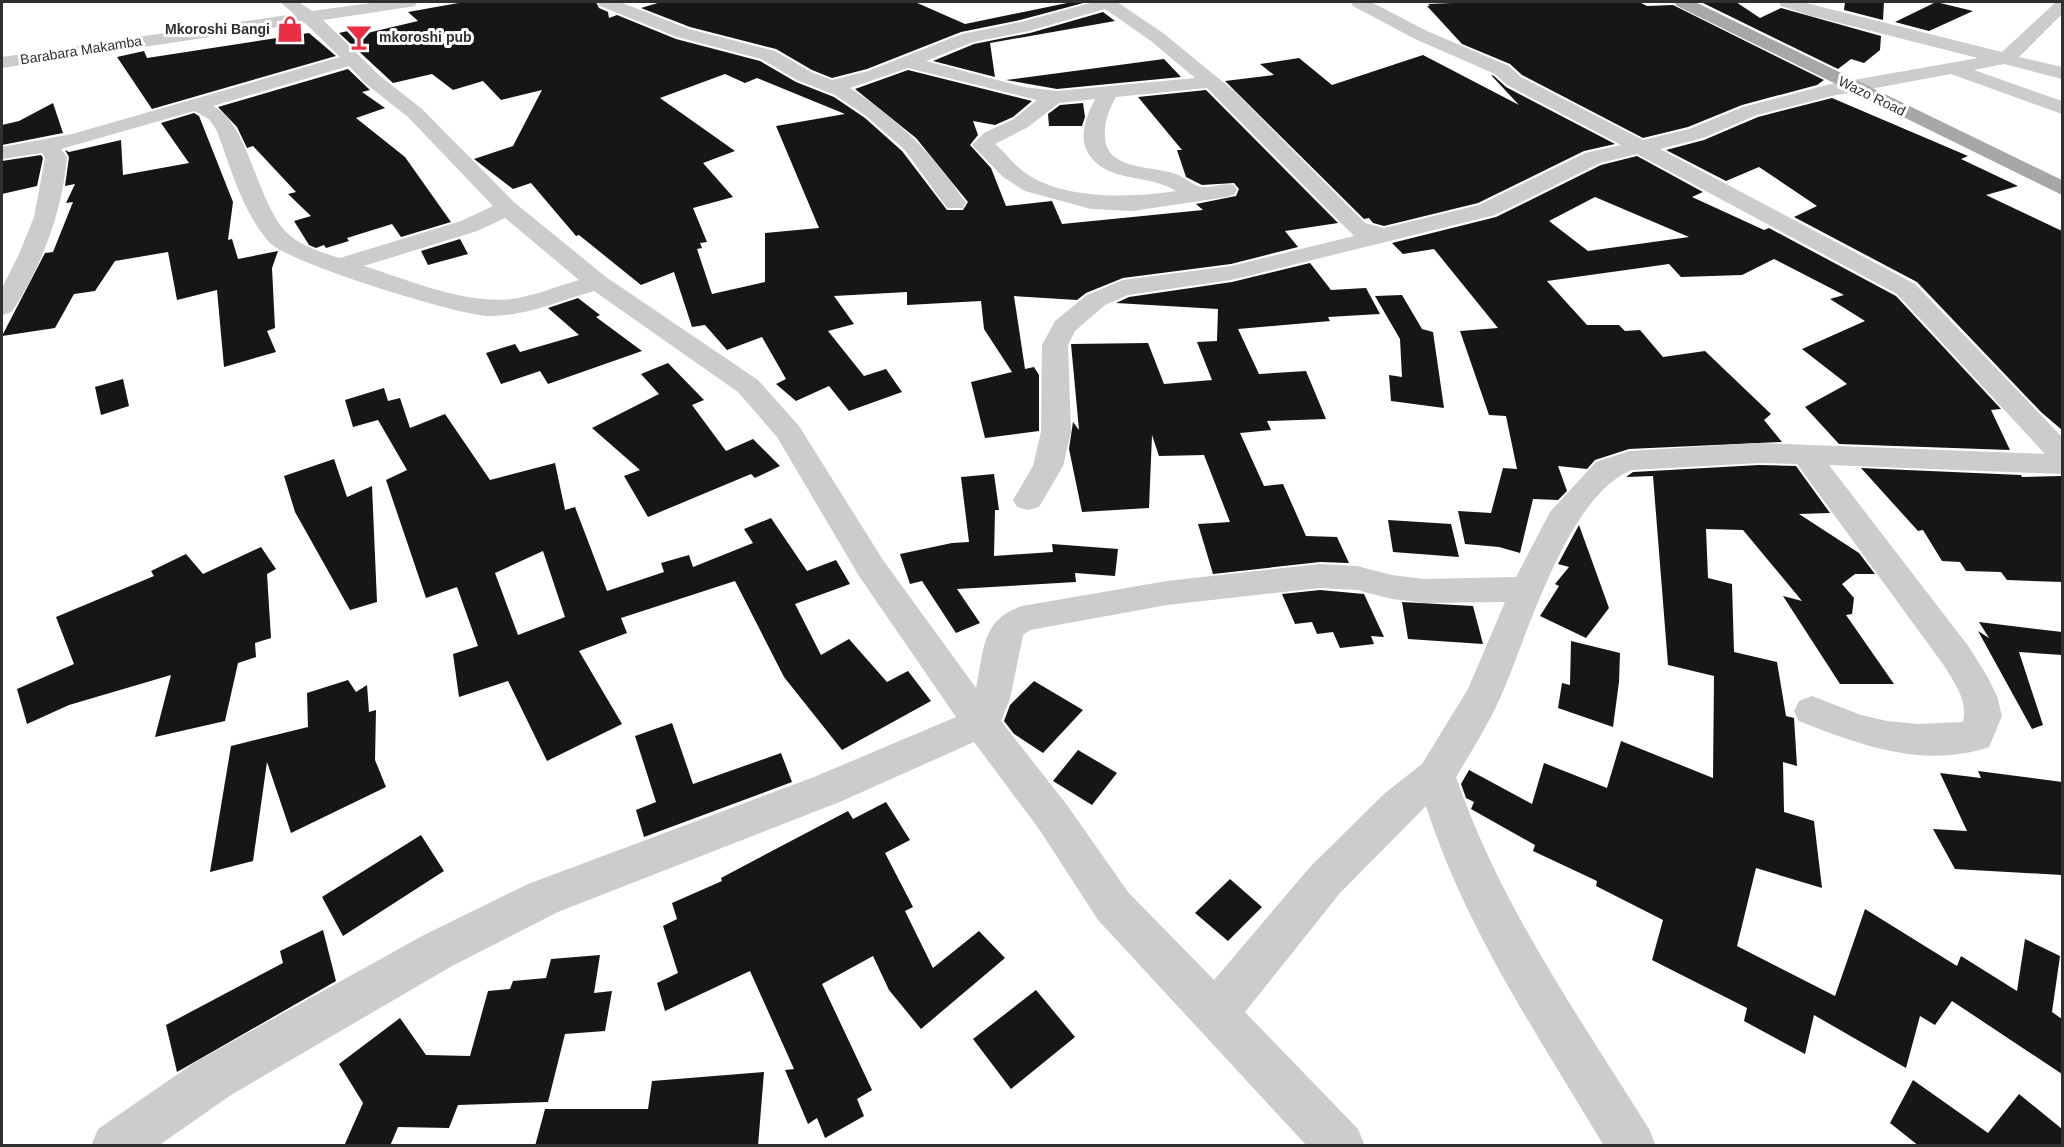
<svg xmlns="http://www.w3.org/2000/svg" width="2064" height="1147" viewBox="0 0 2064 1147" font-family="Helvetica,sans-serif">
<rect width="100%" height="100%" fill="#fff"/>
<path fill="#161616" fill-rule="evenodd" d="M464,2H596L599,8L608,12L609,18L617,15L676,39L760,61L796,82L834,97L865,118L902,151L947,210H963L968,202L916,138L855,89L908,70L1032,101L1013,117L995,125L973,121L978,135L970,145L991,168L1006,206L1052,201L1062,224L1203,210L1196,204L1236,196L1239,189L1234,183L1202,185L1186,177L1177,150H1182L1138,97L1206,90L1338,223L1285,231L1298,247L1231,264L1123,278L1086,293L1077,300L1014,296L1025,369L1034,367L1039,375V431L985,438L971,382L1012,372L984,329L981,301L907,305V292L834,296L854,324L828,331L864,376L886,369L902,392L849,411L829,386L796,401L776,384L786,379L762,337L727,350L705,325L692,327L674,272L641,285L579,235L576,236L531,183L513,189L474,159L513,146L542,90L501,100L483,81L453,90L432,74L393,83L339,33L357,29L363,34L418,21L408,12ZM725,74L745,83L757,78L845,114L776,126L819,228L765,233V282L712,294L697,249L702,248L700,243L707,242L693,208L733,197L703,163L735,151L660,98Z
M661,2H915L965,24L1072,2H1087L1020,20L961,32L867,69L832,78L812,70L776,49L690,27L641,8Z
M1477,2H1639L1647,6L1673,5L1824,80L1817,85L1742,105L1688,127L1643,138L1522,75L1510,64L1462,44L1427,6H1430L1428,4Z
M1736,2L1760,18L1781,8L1881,36L1880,50L1864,63L1851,59L1838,69L1703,3Z
M1845,2H1884L1883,20L1844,10Z
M1936,2L1973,11L1929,31L1895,22Z
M1103,12L1115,21L990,43L995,77L933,61L974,44L1030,33Z
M309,33L336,56L152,109L117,57L144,51L147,58Z
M1423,55L1519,105L1491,75L1494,76L1506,87L1615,144L1584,151L1478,203L1384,226L1373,223L1369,218L1364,219L1225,81L1274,75L1260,64L1299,58L1332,85Z
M1164,59L1181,77L1057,89L1006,80Z
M348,69L370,90L362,92L385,108L356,118L405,157L451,222L401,237L392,224L347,238L349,241L326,248L324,245L316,248L309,245L294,221L311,216L288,194L296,192L253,146L247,148L237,127L218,107Z
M1832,98L1968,156L1961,159L2018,186L1986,195L2062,231V430L2041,412L1917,282L1794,217L1817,206L1759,167L1726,181L1666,150L1704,140L1758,117Z
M53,103L63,133L2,145V125L19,121Z
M1083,103L1085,117L1082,126H1049L1048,114L1060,105Z
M194,113L199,116L233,202L228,240L232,239L238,259L278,251L272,268L275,328L267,331L276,352L224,367L217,290L177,300L168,252L115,261L95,291L74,294L55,328L2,336L45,253L53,252L73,202L66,203L75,184L65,186L69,157L65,150L69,152L121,140L123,175L189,163L161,123Z
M41,155L43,158L37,186L2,194V161Z
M1637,156L1703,192L1692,197L1764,230L1769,228L1896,296L2001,409L1991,410L2010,450L1839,444L1805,407L1847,384L1802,349L1865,321L1830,299L1844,295L1774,259L1742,275L1681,277L1669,264L1547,281L1587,325H1619L1625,331L1640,330L1663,357L1705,351L1771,414L1764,420L1782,442L1629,449L1595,460L1587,469L1558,466L1567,491L1558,500L1533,499L1520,553L1499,547L1465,544L1458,511L1491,513L1503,468L1517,469L1506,416L1489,415L1460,331L1498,328L1434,249L1403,254L1392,243L1496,217L1601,165ZM1595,197L1689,237L1588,251L1549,221Z
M460,239L468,254L428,265L421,251Z
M1310,263L1331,290L1366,288L1380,314L1328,317L1330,321L1238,329L1259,374L1306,371L1326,419L1267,421L1271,430L1240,433L1264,486L1283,484L1306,536L1337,537L1349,563L1320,562L1213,574L1198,524L1230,522L1204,455L1159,456L1152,435L1149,508L1082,512L1069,449L1073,422L1079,430L1071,344L1148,343L1164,384L1212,380L1197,342L1217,341L1218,309L1116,303L1129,297L1232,282Z
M1402,295L1422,329L1433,332L1444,408L1391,401L1389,375L1402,377L1400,339L1375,296Z
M578,298L600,315L596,317L642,351L548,384L540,371L501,384L486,353L515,344L520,352L579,335L548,308Z
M668,363L704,400L692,405L726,451L753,439L780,466L755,478L751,474L648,517L624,476L640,470L592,428L659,394L641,374Z
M123,379L129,406L101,415L95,387Z
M384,388L388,401L400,398L410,428L445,414L490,480L555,463L565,510L575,507L607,591L664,572L661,563L689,555L693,567L753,543L744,529L771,518L807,571L836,560L850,584L795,604L821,655L849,639L887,682L908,671L931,701L842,750L784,677L735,581L621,618L627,633L579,651L622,724L547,761L508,681L459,697L453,654L478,646L457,587L426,598L386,480L407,470L378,420L353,427L345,400ZM543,551L565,617L518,635L495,573Z
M334,459L347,497L372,486L377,602L350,610L295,512L284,476Z
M1759,465L1796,466L1830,513L1799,514L1859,553L1875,574H1855L1842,584L1854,598L1852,614L1846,615L1894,684H1840L1783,596L1802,601L1743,530L1706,529L1708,578L1732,584L1734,652L1777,662L1786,716L1794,718L1797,766L1783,762L1784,812L1814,821L1822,888L1756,868L1737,946L1835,996L1865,909L1957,966L1961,956L2017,991L2025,939L2060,956L2052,1012L2062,1019V1074L1952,1001L1935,1025L1920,1016L1906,1068L1814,1015L1805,1054L1744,1021L1747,1008L1652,960L1663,920L1596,886L1597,881L1533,851L1535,845L1471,809L1474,802L1466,798L1461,784L1469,770L1532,804L1544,763L1607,788L1621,741L1713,778L1714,676L1668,665L1653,476L1626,477L1633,472Z
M1861,468L2021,475L2022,477L2062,476V582L2007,580L2001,572L1966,571L1960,562L1942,561L1923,530L1918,531Z
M994,474L999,510H995L994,556L1053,552L1052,544L1118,549L1115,576L1075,573L1076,582L957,589L980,623L956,633L922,581L910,584L900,554L952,543L969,542L961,477Z
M1388,520L1451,524L1459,557L1393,552Z
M1579,525L1609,608L1586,638L1540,616L1559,586L1555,584L1569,567L1558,564Z
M261,547L276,569L267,574L271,638L255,643L256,657L238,663L225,721L155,737L171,675L69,705L27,724L17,689L74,664L56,617L154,576L151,571L186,554L203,574Z
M1320,590L1364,594L1384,637L1371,636L1374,644L1340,648L1333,632L1317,634L1312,622L1295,624L1282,594Z
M1402,602L1473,606L1483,644L1408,639Z
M1979,622L2062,632V655L2019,652L2043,725L2032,729L1978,631L1989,638Z
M1571,641L1620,653L1619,682L1613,727L1558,708L1562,683L1570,685Z
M348,680L356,692L367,685L369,712L376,710L375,760L386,787L291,833L267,762L253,861L210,872L231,746L308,727L307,693Z
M1034,681L1083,710L1043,753L1014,734L1004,721L1010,705Z
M672,723L693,784L781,753L792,782L644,837L636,810L656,802L635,736Z
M1078,750L1117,773L1092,805L1053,781Z
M1978,771L2062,782V875L1955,869L1933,829L1967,831L1940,773L1981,778Z
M886,802L910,840L885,853L913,907L905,911L933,968L979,931L1005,958L921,1029L889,990L873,956L822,984L872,1090L857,1099L864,1116L825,1138L817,1118L808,1124L785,1070L794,1069L750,971L665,1011L657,983L678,973L663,926L677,919L672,903L722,881L721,878L848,811L853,819Z
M421,835L444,871L343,936L322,897Z
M1230,879L1262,907L1228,941L1195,913Z
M323,930L336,981L177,1072L166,1025L283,963L280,951Z
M600,955L594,993L612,991L605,1031L565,1034L548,1102L458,1105L449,1128L398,1127L390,1146H344L363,1103L339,1064L400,1018L426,1055L470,1056L488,991L510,989L513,981L546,978L551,959Z
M1036,990L1075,1037L1011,1089L973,1039Z
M764,1072L758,1146H535L545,1109H648L652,1081Z
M1913,1080L1988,1133L2019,1094L2062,1129V1146H1919L1890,1123Z"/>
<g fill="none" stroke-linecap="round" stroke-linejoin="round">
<path fill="#ccc" fill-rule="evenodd" d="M280,2H299L312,11L378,2H417L415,6L409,7L323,20L380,76L422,109L515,203L606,277L758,380L799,426L883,560L976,688C984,651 981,619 1022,606L1167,581L1320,564L1357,566L1392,575L1424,579L1516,577L1550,512L1596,462L1629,451L1759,443L2045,454L1897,294L1637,154L1600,163L1495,215L1231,280L1128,295L1105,305L1075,331L1068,345L1071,432L1063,466L1039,507L1028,510L1017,507L1013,500L1033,466L1041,432L1042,345L1055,321L1087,295L1123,280L1231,266L1354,236L1207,88L1116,97C1109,109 1104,123 1105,137C1106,169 1149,166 1173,173C1182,175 1193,186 1202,187C1213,188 1222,182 1234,185L1237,190L1234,195L1226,197L1133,211L1091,209L1025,191L1003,177L972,145L984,133L1014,119L1037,100L908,68L850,88C900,121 932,153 966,203L963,208H947L904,149L866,116L835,95L797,80L761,59L677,37L600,6L598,2H620L689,29L775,51L811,72L832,80L868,71L962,34L1021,22L1094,2H1117L1163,33L1234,91L1365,223L1384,228L1479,205L1585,153L1621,145L1507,85L1495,74L1415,39L1353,6L1351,2H1371L1427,31L1509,66L1521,77L1643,140L1689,129L1743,107L1831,84L1978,58L1808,15L1781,6L1779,2H1802L2002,52L2056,2H2062V14L2019,57L2062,67V79L2004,64L1974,70L2062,101V114L1951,74L1832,96L1757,115L1703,138L1660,149L1915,284L2062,437V474L1829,465L1969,647L1987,676L1997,696L2002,716L1989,747C1924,769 1859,745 1799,721L1794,711L1799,701L1812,696L1861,715L1887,721L1918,724L1963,722C1968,701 1955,684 1945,667L1797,464L1759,463L1632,470C1569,494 1529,630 1504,689C1491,720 1473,749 1456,777C1500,905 1578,1015 1649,1129L1656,1146H1604C1539,1037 1465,928 1426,806L1340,893L1245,1012L1358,1129L1365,1146H1307L1098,920L1039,829L974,742L842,801L558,912L452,966L231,1095L158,1146H91L98,1129L197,1061L422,936L528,884L814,777L956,717L859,576L777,437L738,392L594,291C559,301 524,317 487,316C455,314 288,263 269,242C242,211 231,169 217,131L209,119L194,111L61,149L67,157C62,212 44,260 15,307L11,312L2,315V288L19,254L34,217L45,158L42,153L2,159V147L72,134L340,57L305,23L2,68V57L294,14ZM1105,9L1151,41L1195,78L1057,91L1024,87L926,61L973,42L1029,31ZM349,66L366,84L408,117L493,206L461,221L340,258C323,253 298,245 286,232C256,200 249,124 213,106ZM1095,99C1087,115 1078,136 1088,153C1107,184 1148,173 1176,191C1130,198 1055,201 1018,167C1010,160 1004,151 995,144L1028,127L1059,103ZM505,218L579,280C558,286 534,296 512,299C462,304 412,281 364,266L477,231ZM1320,588L1357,590L1392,599L1424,603L1505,602L1468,689L1422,764L1385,793L1310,867L1214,980L1128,892L1067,805L1001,721L1010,699L1023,635L1030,630L1167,605Z"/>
<path fill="#a7a7a7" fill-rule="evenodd" d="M1674,2H1695L2062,180V195L1677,6Z"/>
</g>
<defs>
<symbol id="shop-bare" viewBox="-9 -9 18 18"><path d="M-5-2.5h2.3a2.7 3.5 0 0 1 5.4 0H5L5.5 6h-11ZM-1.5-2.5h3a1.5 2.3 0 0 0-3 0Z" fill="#ea2e44" stroke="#fff" stroke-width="2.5" paint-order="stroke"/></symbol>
<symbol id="bar-bare" viewBox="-9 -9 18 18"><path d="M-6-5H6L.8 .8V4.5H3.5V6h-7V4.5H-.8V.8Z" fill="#ea2e44" stroke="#fff" stroke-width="2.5" paint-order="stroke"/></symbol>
</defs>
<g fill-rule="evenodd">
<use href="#shop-bare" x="271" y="10" width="38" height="38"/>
<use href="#bar-bare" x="340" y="18" width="38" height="38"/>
</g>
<g text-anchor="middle" stroke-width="6" stroke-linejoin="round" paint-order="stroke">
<g font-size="14" font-weight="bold" fill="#2f2f2f" stroke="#fff" text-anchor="end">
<text x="270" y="34">Mkoroshi Bangi</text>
<text x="379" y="42" text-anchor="start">mkoroshi pub</text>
</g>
<g font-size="14" fill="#2f2f2f" stroke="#fff">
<text transform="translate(81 50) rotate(-9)" y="5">Barabara Makamba</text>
<text transform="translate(1872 96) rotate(26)" y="5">Wazo Road</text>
</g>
</g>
<rect width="2064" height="1147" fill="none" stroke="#2f2f2f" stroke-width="6"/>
</svg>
